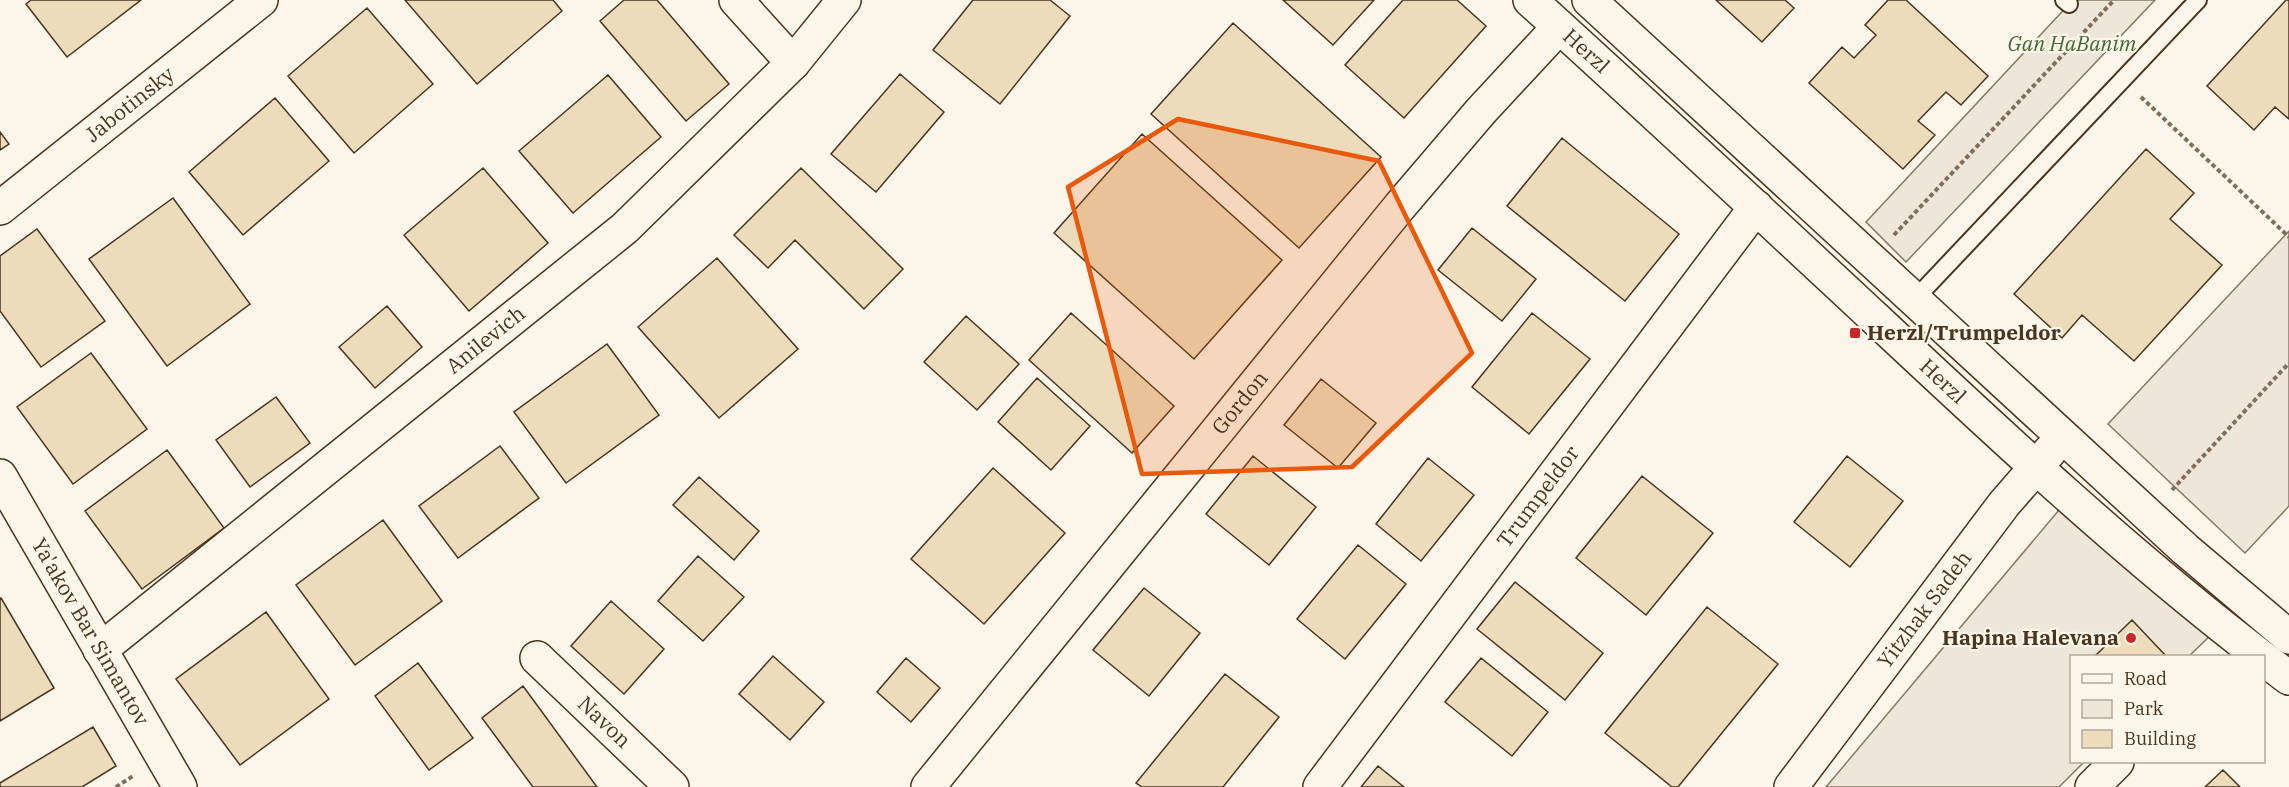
<svg xmlns="http://www.w3.org/2000/svg" width="2289" height="787" viewBox="0 0 2289 787" font-family="'IBM Plex Serif',serif">
<rect width="100%" height="100%" fill="#fbf6e9"/>
<path fill="#ede6d9" stroke="#887966" stroke-width="1.5" d="M2073,0H2155L1906,262L1866,222Z
M2289,231V506L2245,553L2108,424Z
M2059,510L2213,633L2189,656H2072V762H2084L2059,787H1826Z"/>
<path fill="#ecdcbc" stroke="#4a3520" stroke-width="1.5" d="M31,0H141L67,57L26,4Z
M405,0H553L562,11L477,84Z
M624,0H657L729,84L686,121L600,21Z
M973,0H1050L1070,16L1000,104L933,50Z
M1283,0H1374L1333,45Z
M1403,0H1457L1486,26L1404,118L1345,65Z
M1716,0H1785L1794,8L1762,42Z
M1888,0H1906L1988,76L1961,105L1946,92L1918,121L1935,135L1903,169L1809,83L1842,47L1854,58L1876,35L1865,25Z
M2286,0H2289V119L2275,107L2254,130L2207,86Z
M367,8L433,84L354,153L288,76Z
M1233,23L1381,157L1299,248L1151,114Z
M900,74L944,112L876,192L831,154Z
M608,75L661,137L573,213L519,151Z
M275,98L329,161L243,235L189,172Z
M0,132L9,144L0,150Z
M1142,134L1282,260L1194,359L1054,233Z
M1562,138L1679,234L1625,301L1507,206Z
M2146,149L2194,193L2170,219L2222,265L2134,361L2082,315L2062,338L2014,294Z
M483,168L548,243L469,311L404,235Z
M801,168L903,269L864,309L795,240L768,268L734,235Z
M173,198L250,304L167,366L89,259Z
M1472,228L1536,279L1502,321L1438,270Z
M37,229L105,321L41,367L0,311V256Z
M717,258L798,349L719,418L638,327Z
M387,306L422,347L375,388L339,347Z
M1071,313L1174,406L1132,453L1029,360Z
M1532,313L1590,359L1529,434L1472,387Z
M966,316L1019,364L977,410L924,362Z
M607,344L659,415L566,483L514,412Z
M91,353L147,429L73,484L17,407Z
M1037,378L1090,426L1051,470L998,422Z
M1321,379L1376,423L1338,468L1284,425Z
M276,397L310,443L250,487L216,440Z
M500,446L539,498L458,558L419,506Z
M167,450L224,528L142,589L85,511Z
M1253,456L1316,507L1269,565L1206,514Z
M1847,456L1903,501L1850,567L1794,522Z
M1428,458L1474,495L1421,561L1376,524Z
M993,468L1065,533L984,624L911,559Z
M1642,476L1713,533L1646,615L1576,558Z
M699,477L759,531L734,560L673,505Z
M383,520L442,601L355,665L296,585Z
M1358,545L1406,584L1345,659L1297,619Z
M698,556L744,597L703,641L658,601Z
M1515,582L1603,653L1565,700L1477,629Z
M1144,588L1200,633L1149,696L1093,650Z
M1,598L54,688L0,721V598Z
M611,601L664,649L624,694L571,646Z
M1707,607L1778,664L1678,787H1672L1605,733Z
M266,612L329,699L240,765L176,679Z
M2132,620L2166,656H2095Z
M773,656L824,702L790,740L739,694Z
M906,658L940,688L911,722L877,692Z
M1481,658L1548,712L1512,756L1445,702Z
M418,663L473,738L429,770L375,696Z
M1225,674L1279,717L1223,787H1142L1136,783Z
M523,686L597,787H533L482,718Z
M93,727L116,766L82,787H0V783Z
M1378,766L1404,787H1361Z
M2223,770L2240,787H2205Z"/>
<g fill="none" stroke-linecap="round" stroke-linejoin="round">
<defs>
<path id="service" d="M2064,0L2069,4
M1914,300L2198,0"/>
<g id="minor">
<path d="M736,0L793,63"/>
<path id="s1" d="M0,208L261,0"/>
<path id="s2" d="M100,650L625,228L793,63L844,0"/>
<path id="s3" d="M537,658L672,787"/>
<path id="s4" d="M928,787L1400,206L1481,111L1559,27"/>
<path id="s5" d="M1320,787L1756,207"/>
</g>
<g id="tertiary">
<path id="s6" d="M1530,0C1647,106 1763,214 1878,321C2002,437 2126,553 2260,656"/>
<path d="M1589,0L2185,549L2289,637"/>
<path id="s7" d="M0,476L180,787"/>
<path d="M2264,659L2289,678"/>
<path id="s8" d="M1791,787L2004,504L2050,451"/>
<path d="M2092,787L2117,762"/>
</g>
</defs>
<use href="#service" stroke="#4a3520" stroke-width="20"/>
<use href="#minor" stroke="#4a3520" stroke-width="36"/>
<use href="#tertiary" stroke="#4a3520" stroke-width="36"/>
<path stroke="#7f6f5c" stroke-width="4" stroke-dasharray="4.5 3" stroke-linecap="butt" d="M2141,97L2289,237
M1894,235L2114,0
M2172,490L2289,363
M116,787L133,776"/>
<use href="#service" stroke="#fbf6e9" stroke-width="16"/>
<use href="#minor" stroke="#fbf6e9" stroke-width="33"/>
<use href="#tertiary" stroke="#fbf6e9" stroke-width="33"/>
</g>
<path fill="#e8590c" fill-opacity="0.2" stroke="#e8590c" stroke-width="4.5" stroke-linejoin="round" d="M1178,119L1379,161L1472,353L1352,467L1142,474L1068,187Z"/>
<g fill="#c62828" stroke="#fbf6e9" stroke-width="2">
<rect x="1849" y="327" width="12" height="12" rx="3"/>
<circle cx="2131" cy="638" r="6"/>
</g>
<g text-anchor="middle" stroke-width="4.5" stroke-linejoin="round" paint-order="stroke">
<g font-size="21" font-style="italic" fill="#436837" stroke="#fbf6e9">
<text x="2072" y="51">Gan HaBanim</text>
</g>
<g font-size="21" fill="#4a3520" stroke="#fbf6e9">
<text dy="7" stroke="none"><textPath href="#s6" startOffset="76">Herzl</textPath></text>
<text dy="7" stroke="none"><textPath href="#s1" startOffset="166">Jabotinsky</textPath></text>
<text dy="7" stroke="none"><textPath href="#s2" startOffset="495">Anilevich</textPath></text>
<text dy="7" stroke="none"><textPath href="#s6" startOffset="562">Herzl</textPath></text>
<text dy="7" stroke="none"><textPath href="#s4" startOffset="495">Gordon</textPath></text>
<text dy="7" stroke="none"><textPath href="#s5" startOffset="363">Trumpeldor</textPath></text>
<text dy="7" stroke="none"><textPath href="#s8" startOffset="222">Yitzhak Sadeh</textPath></text>
<text dy="7" stroke="none"><textPath href="#s7" startOffset="180">Ya'akov Bar Simantov</textPath></text>
<text dy="7" stroke="none"><textPath href="#s3" startOffset="93">Navon</textPath></text>
</g>
<g font-size="21" font-weight="bold" fill="#4a3520" stroke="#fbf6e9" text-anchor="start">
<text x="1867" y="340">Herzl/Trumpeldor</text>
<text x="2119" y="645" text-anchor="end">Hapina Halevana</text>
</g>
</g>
<rect x="2070" y="655" width="195" height="108" fill="#fbf6e9" stroke="#b4a999" stroke-width="1.5"/>
<rect x="2082" y="674" width="30" height="9" fill="#fbf6e9" stroke="#b4a999" stroke-width="1.5"/>
<text x="2124" y="685" font-size="18" fill="#4a3520">Road</text>
<rect x="2082" y="700" width="30" height="18" fill="#ede6d9" stroke="#b4a999" stroke-width="1.5"/>
<text x="2124" y="715" font-size="18" fill="#4a3520">Park</text>
<rect x="2082" y="730" width="30" height="18" fill="#ecdcbc" stroke="#b4a999" stroke-width="1.5"/>
<text x="2124" y="745" font-size="18" fill="#4a3520">Building</text>
</svg>
